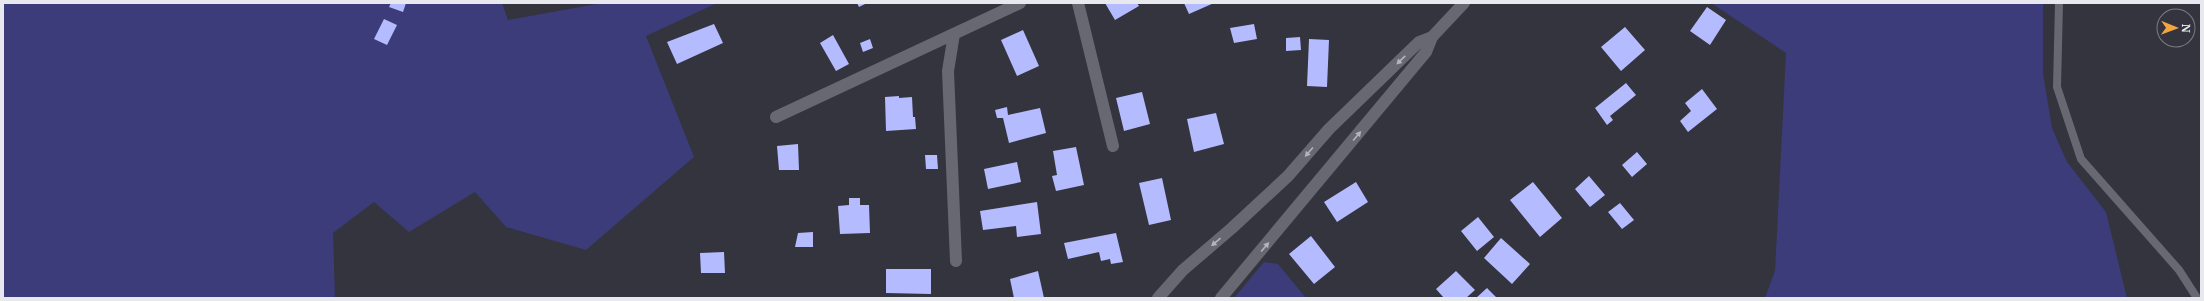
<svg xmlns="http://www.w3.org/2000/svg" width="2204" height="301" viewBox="0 0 2204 301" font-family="Merriweather,serif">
<rect width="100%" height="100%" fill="#33343d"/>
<path fill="#3b3c79" d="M3,3H502L508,20L602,3H717L646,36L694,157L586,250L506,227L475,192L409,232L374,202L333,233L335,298H3Z
M1711,3H2043V74L2052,128L2067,162L2106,212L2127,298H1765L1775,271L1786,53Z
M1264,262L1278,264L1306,298H1234Z"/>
<path fill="#b5bbff" d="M391,3H406L403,12L389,7Z
M857,3H867L859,7Z
M1105,3H1137L1139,6L1115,20Z
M1184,3H1214L1189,14Z
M1707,7L1726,20L1710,45L1690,31Z
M384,19L397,25L387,45L374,39Z
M714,24L723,43L677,64L667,42Z
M1254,24L1257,39L1234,43L1230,28Z
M1625,27L1645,50L1621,71L1601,47Z
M1023,30L1039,66L1017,76L1001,40Z
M833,35L849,64L836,71L820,43Z
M1300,37L1301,50L1286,51V38Z
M870,39L873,48L863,52L860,43Z
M1309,39L1329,40L1327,87L1307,86Z
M1626,83L1636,95L1610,116L1613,120L1607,125L1595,108Z
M1702,89L1717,109L1688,132L1680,121L1691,111L1685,103Z
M1142,92L1150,124L1124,131L1116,98Z
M899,96V98L912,97L913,117H915L916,129L886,131L885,97Z
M1007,107L1008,115L1040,108L1046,133L1009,143L1003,118H997L995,110Z
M1216,113L1224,144L1194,152L1187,119Z
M798,144L799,170H779L777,146Z
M1076,147L1084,185L1056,191L1052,176L1057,175L1053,151Z
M1637,152L1647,164L1632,177L1622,165Z
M925,155H937L938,169H926Z
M1017,162L1021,182L988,189L984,169Z
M1589,176L1605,195L1590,207L1575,189Z
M1162,178L1171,220L1149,225L1139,183Z
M1356,182L1368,202L1337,222L1324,202Z
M1533,182L1562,218L1540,237L1510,200Z
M849,198H860V205H869L870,233L840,234L838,206L849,205Z
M1037,202L1041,234L1017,237L1016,226L983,230L980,211Z
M1620,203L1634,220L1622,229L1608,212Z
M1478,217L1494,237L1477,251L1461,231Z
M813,232V247H795L798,233Z
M1116,233L1123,262L1111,264L1110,259L1101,261L1099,252L1068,259L1064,243Z
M1311,236L1335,267L1314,284L1289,254Z
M1501,238L1530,264L1512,284L1484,258Z
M724,252L725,273H701L700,253Z
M886,269H931V294L886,293Z
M1038,271L1044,298H1014L1010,279Z
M1456,271L1475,290L1466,298H1444L1436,289Z
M1487,288L1496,297L1476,298Z"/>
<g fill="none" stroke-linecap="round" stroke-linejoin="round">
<path stroke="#676872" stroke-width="8" d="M2059,3L2057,87L2081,159L2179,270L2197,298"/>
<path stroke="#676872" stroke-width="12" d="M1078,3L1113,146
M954,34L948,71L956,261
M776,117L1020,3"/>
<path stroke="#676872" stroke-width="12" d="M1158,298L1183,270L1232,228L1288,176L1329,129L1419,42L1432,37L1464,3
M1221,298L1426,52L1432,37"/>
</g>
<defs><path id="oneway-solid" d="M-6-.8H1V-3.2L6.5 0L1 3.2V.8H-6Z"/></defs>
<g fill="#b4b5bc">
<use href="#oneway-solid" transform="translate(1401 60) rotate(136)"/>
<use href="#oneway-solid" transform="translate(1357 136) rotate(-50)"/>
<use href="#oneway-solid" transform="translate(1309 152) rotate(131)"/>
<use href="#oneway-solid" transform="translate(1216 242) rotate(140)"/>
<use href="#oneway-solid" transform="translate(1265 247) rotate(-50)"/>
</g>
<rect width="2204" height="301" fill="none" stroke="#e8e9ee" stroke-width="8"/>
<g transform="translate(2176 28) rotate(91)"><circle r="19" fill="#33343d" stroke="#7b7c84"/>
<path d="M0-3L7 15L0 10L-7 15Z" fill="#f2a541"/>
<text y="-6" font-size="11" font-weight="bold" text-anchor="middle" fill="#e8e9ee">N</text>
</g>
</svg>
